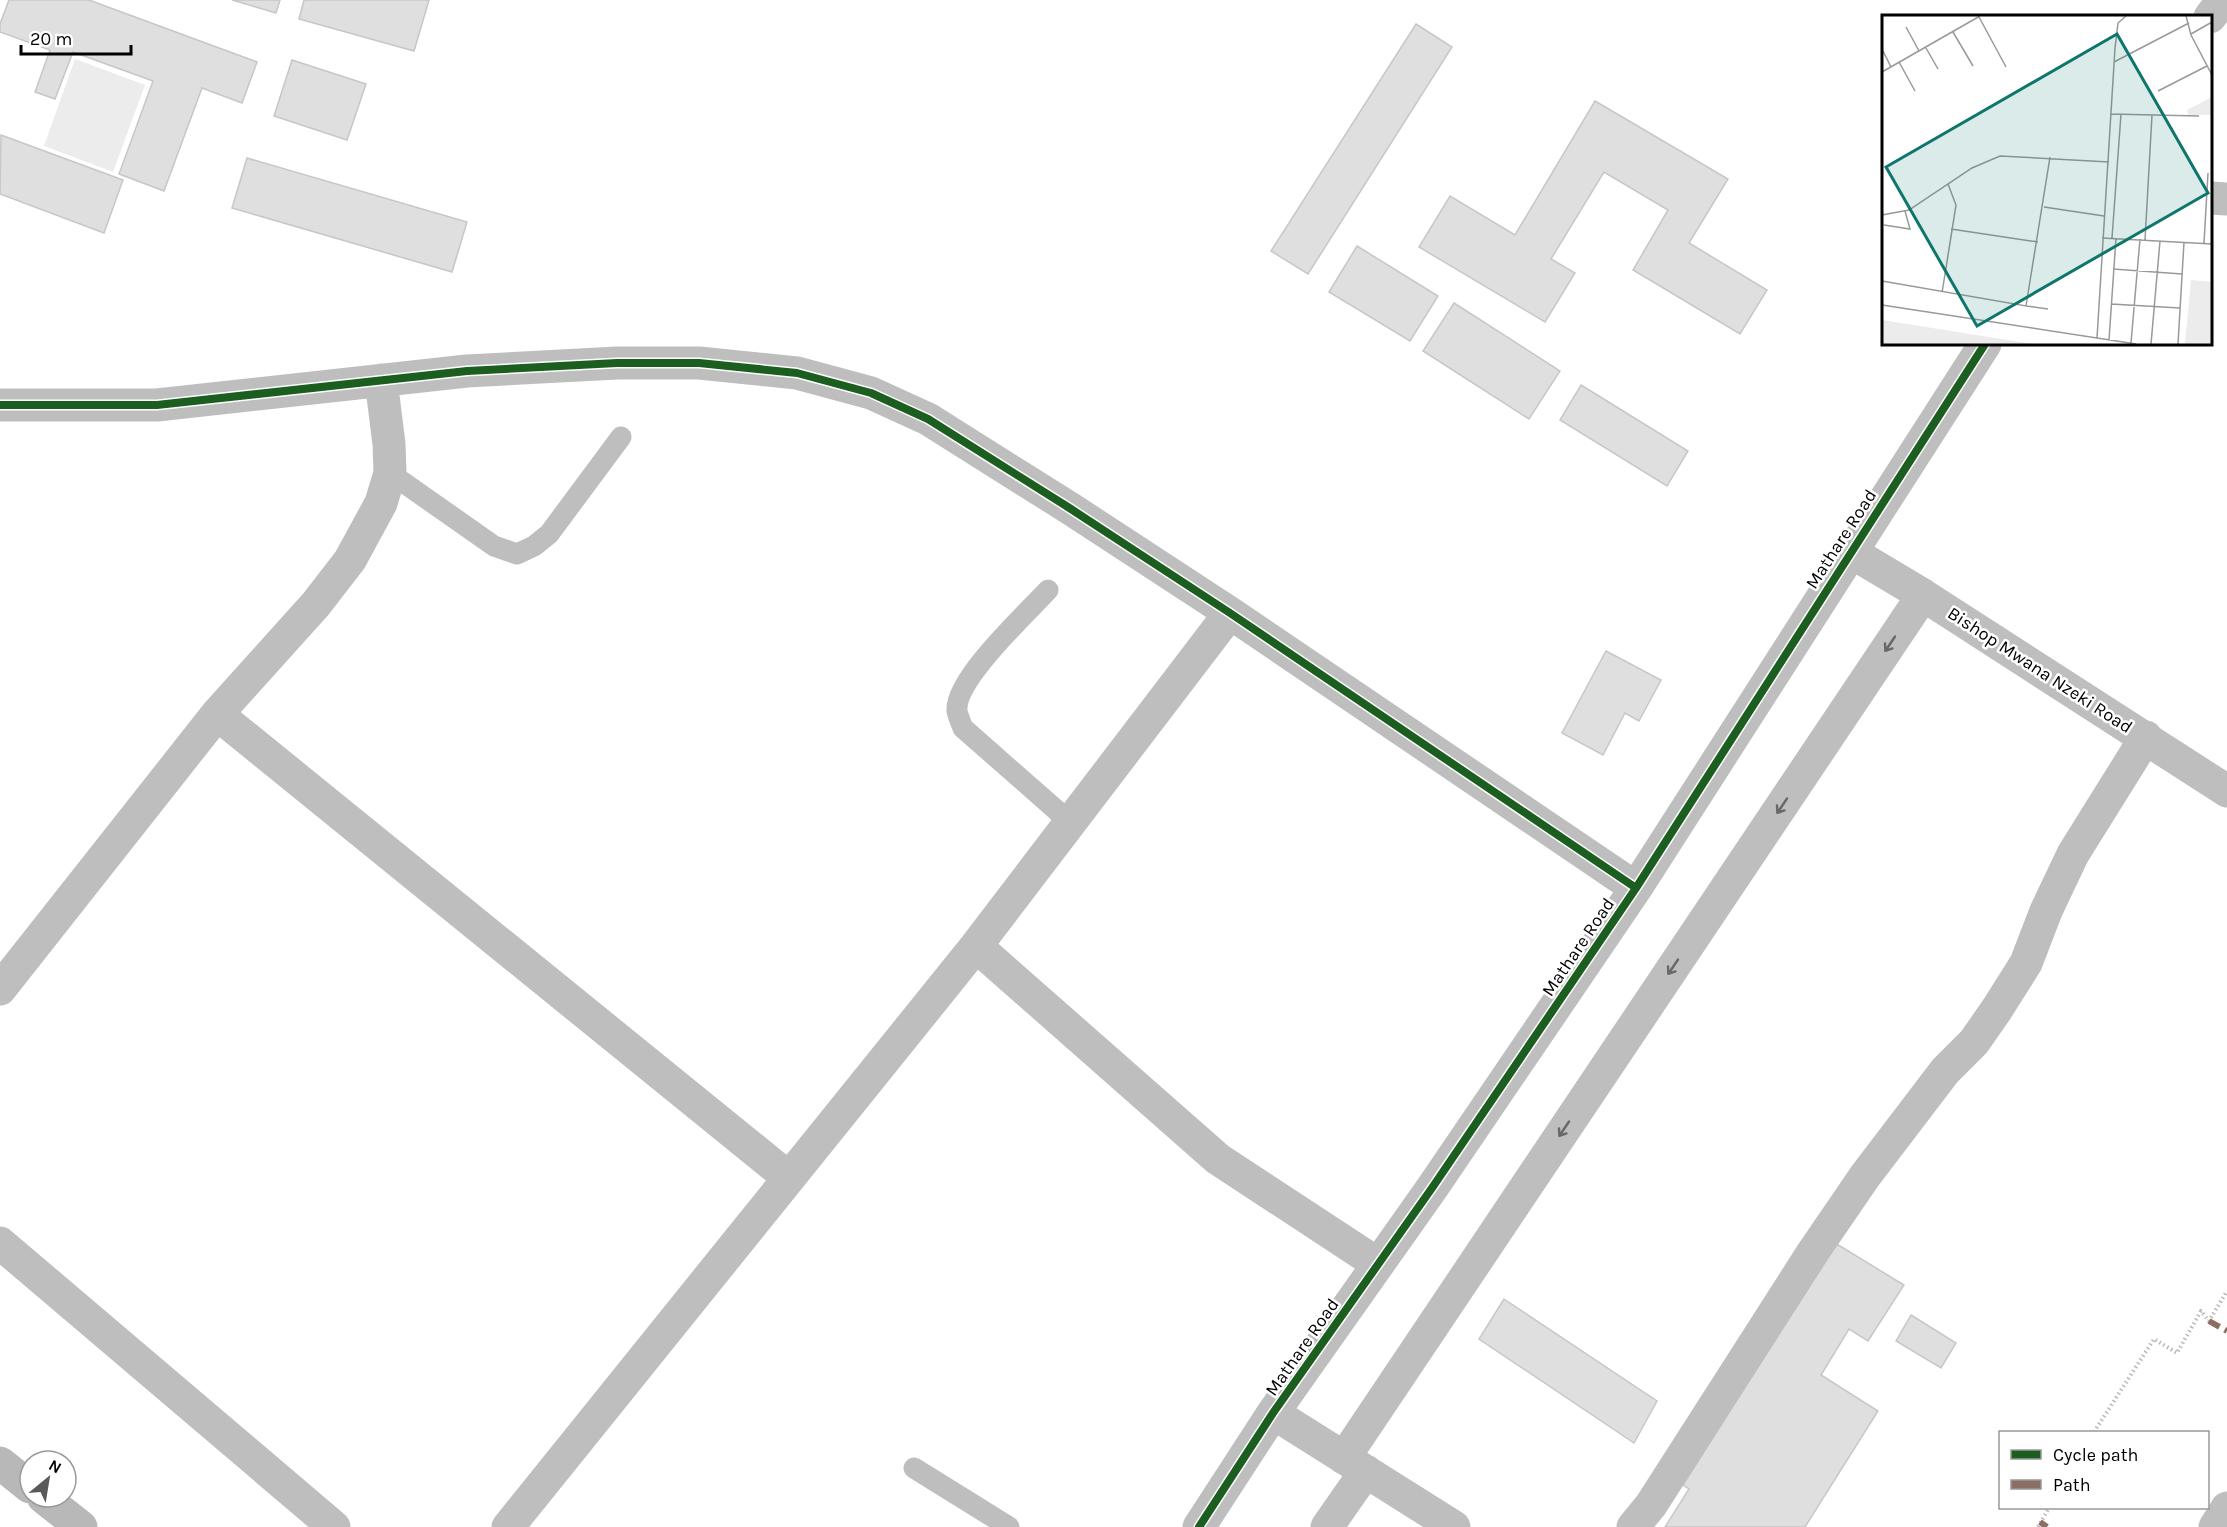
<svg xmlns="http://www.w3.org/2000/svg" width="2227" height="1527" viewBox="0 0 2227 1527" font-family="Karla,sans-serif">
<rect width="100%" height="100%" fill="#fff"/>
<path fill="#ececec" d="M75,59L145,85L113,172L44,146Z"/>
<path fill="#dfdfdf" stroke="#c7c7c7" stroke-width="1.5" d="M9,0H89L257,62L242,103L202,88L164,191L119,174L153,81L73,52L55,99L35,92L50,50L0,32V24Z
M232,0H280L276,13Z
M304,0H429L414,51L299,19Z
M1416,24L1452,47L1308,274L1271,251Z
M292,60L366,84L347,140L274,116Z
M1595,101L1728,179L1689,243L1767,290L1740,334L1633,270L1668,210L1604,172L1551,259L1575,273L1545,322L1419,247L1450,196L1515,235Z
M1,135L123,180L104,233L0,194Z
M247,158L467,222L452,272L232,208Z
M1357,246L1438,296L1410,341L1329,292Z
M1454,303L1560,371L1529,419L1423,351Z
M1581,385L1688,451L1667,486L1560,420Z
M1606,651L1661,680L1639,721L1625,713L1603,755L1562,733Z
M1835,1243L1904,1285L1868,1341L1849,1329L1821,1375L1878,1411L1805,1527H1665L1689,1489L1683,1485Z
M1504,1299L1657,1401L1634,1443L1479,1339Z
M1911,1315L1956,1343L1941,1368L1896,1341Z"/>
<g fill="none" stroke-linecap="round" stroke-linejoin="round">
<path stroke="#b9b9b9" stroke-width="4" stroke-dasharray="1.5 3" stroke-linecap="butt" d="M2094,1432L2154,1339L2177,1353L2201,1311L2209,1321L2227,1291
M2038,1527L2049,1508"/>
<path stroke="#bebebe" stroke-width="21" d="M390,473L494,546L517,554L534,546L549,534L621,437
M1048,590C1026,614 954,680 957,711C958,716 961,723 963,728L1071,823
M914,1468L1009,1527"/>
<path stroke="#bebebe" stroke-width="33" d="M2210,17L2223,0
M2210,198L2227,199
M0,405H157L467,371L617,363H699L797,373L871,393L928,419L1071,509L1230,613L1636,888
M1851,552L1923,595L2227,791
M217,714L789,1178
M976,946L1218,1159L1378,1264
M0,989L217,714L316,604L350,560L381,503L390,473L389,444L381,380
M0,1243L334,1527
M1273,1413L1454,1527
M1344,1458L1923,595
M508,1527L976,946L1230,613
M1199,1527L1273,1413L1432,1188L1636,888L1985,344
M1327,1527L1366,1471
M1633,1527L1651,1505L1813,1252L1865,1176L1945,1071L1974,1042L1997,1009L2026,963L2046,911L2073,854L2146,737
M2215,1527L2227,1508"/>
<path stroke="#b8b8b8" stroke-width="33" d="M0,1463L30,1487
M43,1497L81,1527"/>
<path stroke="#8d6e63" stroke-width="6" stroke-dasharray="12 6" stroke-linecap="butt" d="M2209,1321L2227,1331
M2040,1522L2047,1527"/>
<defs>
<path id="cycleway" d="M0,405H157L467,371L617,363H699L797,373L871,393L928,419L1071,509L1230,613L1636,888
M1199,1527L1273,1413L1432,1188L1636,888L1985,344"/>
</defs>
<use href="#cycleway" stroke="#fff" stroke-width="11"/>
<use href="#cycleway" stroke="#1b5e20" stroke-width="8"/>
</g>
<defs><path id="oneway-shaft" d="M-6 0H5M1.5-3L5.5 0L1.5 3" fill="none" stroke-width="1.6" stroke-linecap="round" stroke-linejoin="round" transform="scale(1.5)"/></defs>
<g stroke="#686868">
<use href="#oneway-shaft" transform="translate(1890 644) rotate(124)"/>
<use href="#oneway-shaft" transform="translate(1782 806) rotate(124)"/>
<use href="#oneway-shaft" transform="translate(1673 967) rotate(124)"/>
<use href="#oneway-shaft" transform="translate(1564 1129) rotate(124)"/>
</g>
<g text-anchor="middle" stroke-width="5" stroke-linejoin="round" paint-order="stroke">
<g font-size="18" fill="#000" stroke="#fff">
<text transform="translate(1841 539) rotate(-57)" y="6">Mathare Road</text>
<text transform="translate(2040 670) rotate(33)" y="6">Bishop Mwana Nzeki Road</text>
<text transform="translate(1578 947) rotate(-56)" y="6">Mathare Road</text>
<text transform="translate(1302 1347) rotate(-55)" y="6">Mathare Road</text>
</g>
</g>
<g transform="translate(1882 15)">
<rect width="330" height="330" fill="#fff"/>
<path d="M330,82V100H306L305,95ZM309,265L330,267V329H303ZM0,305L151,329H0Z" fill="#ececec"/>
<path fill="none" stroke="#999" stroke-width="1.5" d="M304,1L309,20L330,60M97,2L124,52M24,12L37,36M71,17L91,51M309,19L330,7M44,33L56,54M0,34L9,52M17,47L33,76M232,47L307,8M0,57L98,1M276,76L325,51M229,99L317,101M162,192L222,201M0,200L27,195L90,153L118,141L227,147M2,210L28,214L23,196M69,214L156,227M220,223L330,229M230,223L239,99M263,225L270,100M322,228L326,158M231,254L300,259M0,266L144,291L168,142M60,278L74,190L66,169M229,289L298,293M0,290L254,329M144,291L166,294M215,323L233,33L236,8L244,1M227,325L234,223M249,328L258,224M269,329L278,226M296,329L302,227"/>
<path fill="#0f766e" fill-opacity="0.15" stroke="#0f766e" stroke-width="3" d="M235,19L326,178L95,311L4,152Z"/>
<rect width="330" height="330" fill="none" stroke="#000" stroke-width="3"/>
</g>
<rect x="1999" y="1431" width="210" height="78" fill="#ffffff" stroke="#999999" stroke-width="1.5"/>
<rect x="2011" y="1450" width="30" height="9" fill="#1b5e20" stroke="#999999" stroke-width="1.5"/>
<text x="2053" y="1461" font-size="18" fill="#000000">Cycle path</text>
<rect x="2011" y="1480" width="30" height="9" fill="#8d6e63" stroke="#999999" stroke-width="1.5"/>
<text x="2053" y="1491" font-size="18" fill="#000000">Path</text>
<g transform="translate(48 1479) rotate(30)"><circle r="28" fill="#ffffff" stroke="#999999" stroke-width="1.5"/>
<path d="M0-4.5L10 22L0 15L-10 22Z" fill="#595959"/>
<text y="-9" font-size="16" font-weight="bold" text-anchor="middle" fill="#000000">N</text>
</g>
<path d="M21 45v9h110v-9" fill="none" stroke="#000000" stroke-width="3"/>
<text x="30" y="45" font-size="18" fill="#000000" stroke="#ffffff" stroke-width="4.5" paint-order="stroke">20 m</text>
</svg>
